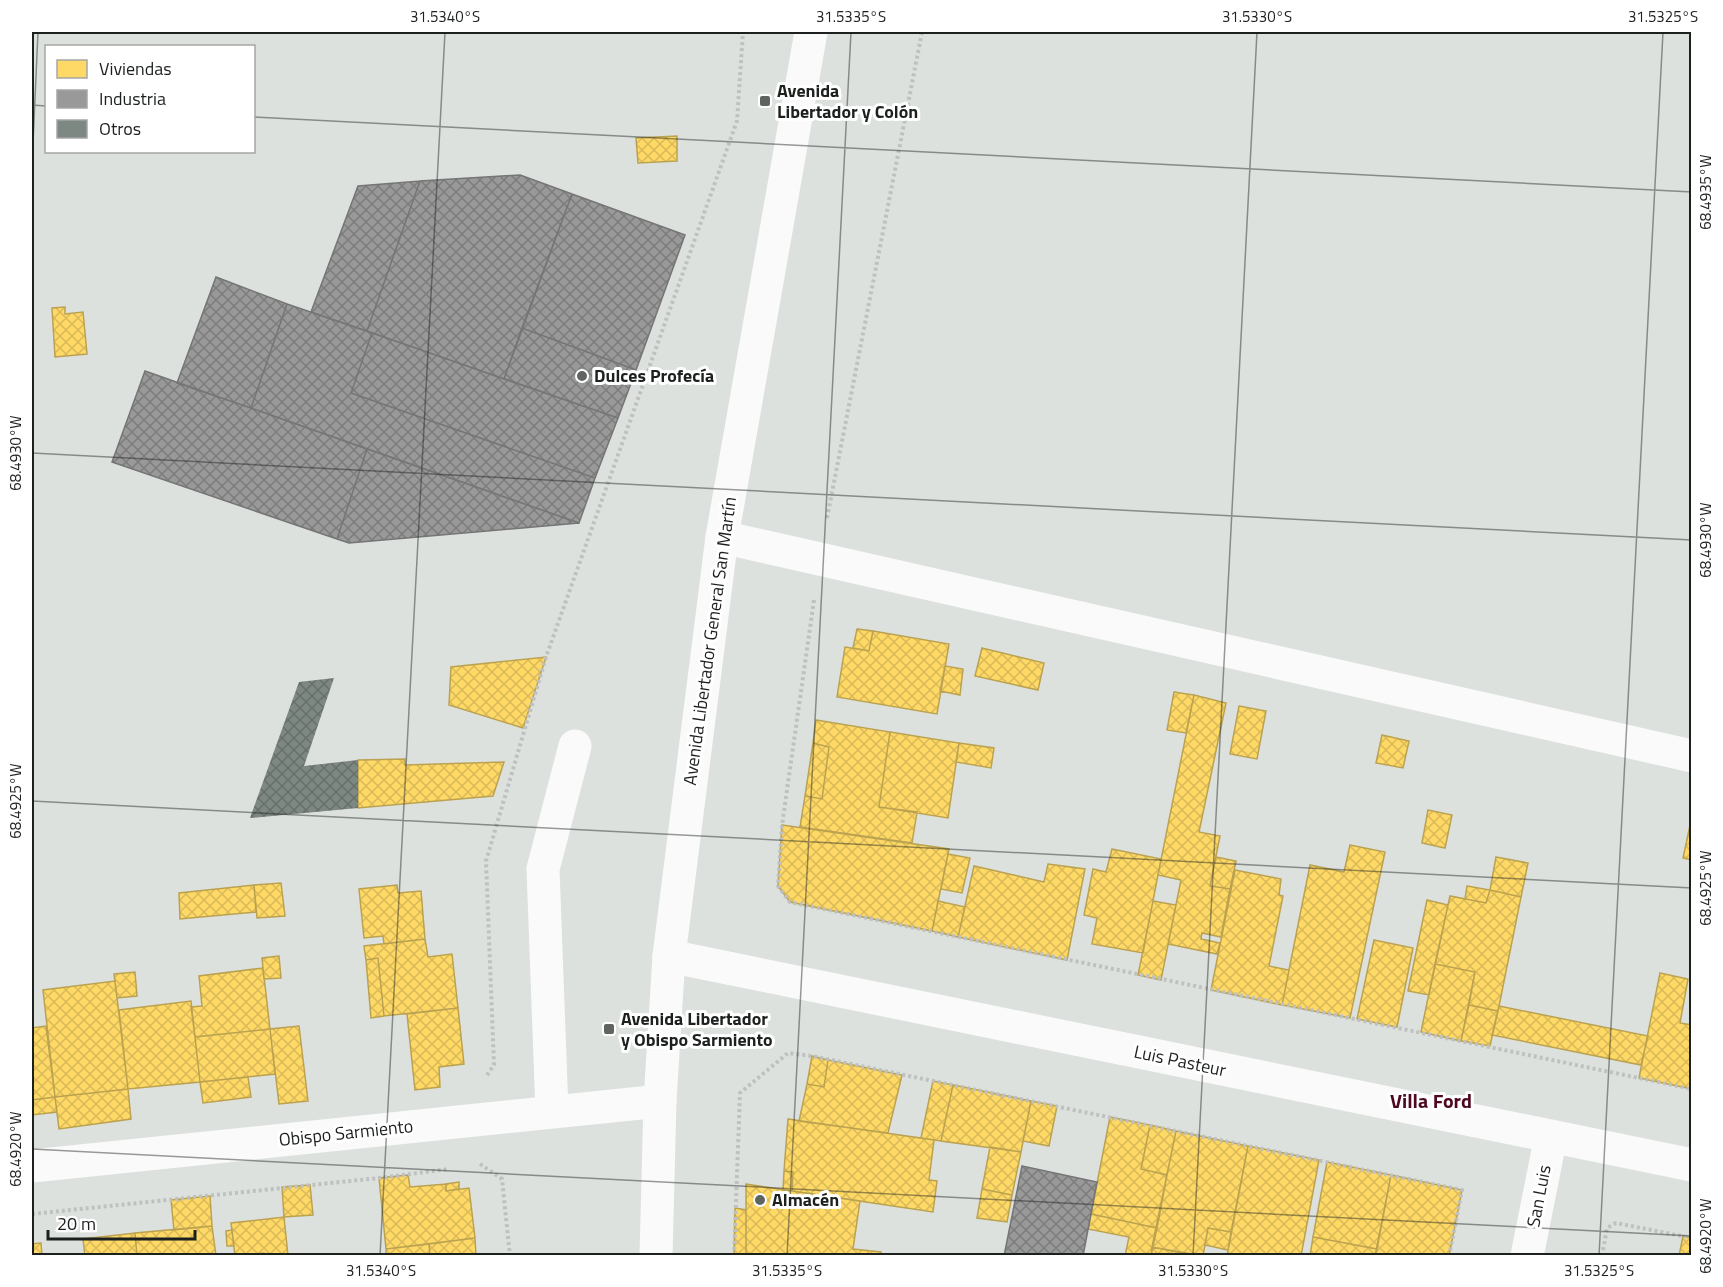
<svg xmlns="http://www.w3.org/2000/svg" width="1723" height="1287" viewBox="0 0 1723 1287" font-family="'Titillium Web',sans-serif">
<defs>
<pattern id="homes-cross-hatch" width="8" height="8" patternUnits="userSpaceOnUse" patternTransform="scale(1.5)"><rect width="8" height="8" fill="#ffd966"/><path d="M0 0l8 8M0 8l8-8" fill="none" stroke="#daba58"/></pattern>
<pattern id="industry-cross-hatch" width="8" height="8" patternUnits="userSpaceOnUse" patternTransform="scale(1.5)"><rect width="8" height="8" fill="#999"/><path d="M0 0l8 8M0 8l8-8" fill="none" stroke="#7c7c7c"/></pattern>
<pattern id="building-cross-hatch" width="8" height="8" patternUnits="userSpaceOnUse" patternTransform="scale(1.5)"><rect width="8" height="8" fill="#7e8882"/><path d="M0 0l8 8M0 8l8-8" fill="none" stroke="#676f6a"/></pattern>
</defs>
<rect width="100%" height="100%" fill="#dce1de"/>
<path fill="url(#homes-cross-hatch)" stroke="#bba250" stroke-width="1.5" d="M677,136V161L638,163L636,138Z
M65,307V314L83,312L87,354L55,357L52,308Z
M857,629L873,631L869,651L853,648Z
M873,631L949,644L937,714L837,697L845,647L869,651Z
M982,648L1044,663L1038,690L975,676Z
M546,657L523,728L449,705L451,667Z
M945,666L963,669L960,695L940,691Z
M1174,692L1194,695L1186,733L1167,730Z
M1194,695L1226,703L1199,832L1220,836L1210,886L1230,889L1221,937L1202,933L1201,939L1220,943L1217,954L1168,944L1181,880L1158,875Z
M1239,706L1266,711L1257,759L1230,754Z
M816,720L890,732L879,807L917,812L912,843L800,827L805,796L822,799L829,747L813,743Z
M890,732L959,743L948,818L879,807Z
M1382,735L1409,741L1403,768L1376,763Z
M813,743L829,747L822,799L805,796Z
M959,743L994,748L991,768L956,762Z
M405,759V765L504,762L493,796L358,808V760Z
M1428,810L1452,815L1445,848L1422,843Z
M1692,816V860L1683,858Z
M782,825L949,849L932,931L790,902L778,886Z
M1350,845L1385,852L1350,1018L1282,1005L1310,865L1344,872Z
M1112,849L1161,859L1143,953L1092,944L1097,918L1084,915L1093,869L1106,872Z
M948,854L970,858L962,893L941,889Z
M1216,857L1236,861L1230,889L1210,886Z
M1496,857L1528,863L1521,897L1490,890Z
M1048,864L1085,869L1067,960L958,937L974,866L1044,882Z
M1235,870L1281,879L1279,895L1283,896L1269,966L1289,970L1282,1005L1211,990Z
M281,883L285,916L257,918L254,885Z
M254,885L256,912L180,919L179,893Z
M397,885L398,893L421,891L425,939L384,944L383,936L364,938L359,889Z
M1467,886L1490,890L1486,903L1465,899Z
M1490,890L1521,897L1498,1011L1469,1005L1475,972L1435,964L1450,896L1486,903Z
M1427,900L1448,905L1429,995L1408,991Z
M938,901L965,907L958,937L932,931Z
M1153,901L1176,905L1161,980L1138,975Z
M425,939L428,957L452,954L458,1008L384,1016L378,958L366,960L364,946Z
M1374,940L1413,948L1397,1027L1357,1019Z
M279,956L281,978L264,979L262,958Z
M378,958L384,1016L371,1018L366,960Z
M1435,964L1475,972L1461,1041L1421,1032Z
M263,968L270,1029L195,1037L191,1007L202,1006L199,976Z
M135,972L137,996L117,998L114,974Z
M1660,973L1688,979L1680,1023L1692,1025V1089L1639,1078Z
M115,981L128,1089L55,1097L43,990Z
M191,1001L200,1082L128,1089L119,1010Z
M1469,1005L1498,1011L1490,1046L1461,1041Z
M1499,1006L1648,1036L1641,1065L1492,1035Z
M458,1008L464,1064L439,1067L440,1087L415,1090L407,1014Z
M46,1026L55,1097L32,1100V1028Z
M299,1026L308,1101L279,1104L270,1029Z
M270,1029L275,1074L200,1082L195,1037Z
M812,1056L828,1060L824,1087L807,1084Z
M828,1060L902,1075L888,1133L799,1121L807,1084L824,1087Z
M248,1077L251,1097L203,1103L200,1082Z
M933,1081L953,1085L941,1141L921,1138Z
M953,1085L1031,1101L1021,1152L941,1141Z
M128,1089L131,1119L59,1129L55,1097Z
M55,1097L57,1112L32,1115V1100Z
M1031,1101L1057,1106L1049,1146L1023,1141Z
M1110,1117L1150,1125L1141,1169L1167,1175L1157,1228L1091,1214Z
M788,1119L934,1140L929,1180L937,1181L933,1212L792,1191L793,1172L784,1171Z
M1150,1125L1176,1131L1167,1175L1141,1169Z
M1176,1131L1248,1146L1231,1232L1208,1228L1203,1256L1152,1247Z
M1248,1146L1319,1160L1301,1256H1227Z
M990,1147L1021,1152L1012,1195L982,1189Z
M1327,1162L1391,1175L1377,1249L1313,1237Z
M784,1171L793,1172L792,1191L783,1190Z
M408,1175L410,1187L446,1184V1191L469,1188L475,1238L386,1249L379,1178Z
M1391,1175L1462,1190L1449,1256H1375Z
M459,1182V1189L446,1191V1184Z
M746,1184L860,1201L853,1249L881,1252V1256H746Z
M310,1185L313,1215L284,1217L282,1187Z
M982,1189L1012,1195L1007,1222L977,1218Z
M210,1196L212,1226L174,1230L171,1200Z
M735,1208L746,1210V1256H734Z
M1091,1214L1157,1228L1151,1256H1125L1129,1237L1088,1229Z
M284,1217L288,1256H265L264,1253L235,1256L231,1223Z
M212,1226L216,1256H137L135,1233Z
M1208,1228L1231,1232L1228,1250L1205,1245Z
M232,1230L234,1246H227L226,1231Z
M135,1233L137,1256H85L83,1239Z
M1683,1236L1692,1238V1256H1679Z
M1313,1237L1377,1249L1375,1256H1310Z
M475,1238L476,1256H430L429,1244Z
M41,1243L42,1256H32V1244Z
M429,1244L430,1256H386V1249Z
M1152,1247L1197,1256H1151Z"/>
<path fill="url(#industry-cross-hatch)" stroke="#747574" stroke-width="1.5" d="M520,175L572,194L504,379L367,331L420,181Z
M420,181L367,331L311,312L358,186Z
M572,194L685,235L636,370L522,328Z
M216,277L287,304L251,408L177,383Z
M287,304L372,333L351,393L595,478L579,523L251,408Z
M522,328L636,370L618,418L504,379Z
M372,333L618,418L595,478L351,393Z
M145,371L367,449L337,539L112,462Z
M367,449L579,523L349,543L337,539Z
M1022,1166L1097,1182L1083,1256H1004Z"/>
<path fill="url(#building-cross-hatch)" d="M334,678L304,766L358,760V808L250,818L299,682Z"/>
<g fill="none" stroke-linecap="round" stroke-linejoin="round">
<path stroke="#bfc1c0" stroke-width="4" stroke-dasharray="3 3" stroke-linecap="butt" d="M827,518L922,32
M814,600L782,825L778,886L790,902L1692,1089
M487,1075L494,1065L486,861L546,657L737,121L743,32
M480,1164L502,1179L510,1256
M32,1214L379,1178L449,1169
M734,1256L740,1093L788,1053L812,1056L1462,1190L1449,1256
M1602,1256L1607,1228L1616,1223L1692,1238"/>
<path stroke="#fafafa" stroke-width="33" d="M722,537L1692,756
M669,956L1692,1165
M552,1112L543,869L575,746
M32,1166L660,1101
M1527,1256L1551,1136"/>
<path stroke="#fafafa" stroke-width="33" d="M656,1256L660,1101L669,956L722,537L811,32"/>
</g>
<path fill="none" stroke="#1d211e" stroke-width="1.5" stroke-opacity="0.45" d="M32,105L46,106M254,117L1692,192M32,165L38,32M32,453L1692,540M32,801L1692,888M32,1149L1692,1236M380,1256L445,32M787,1256L851,32M1193,1256L1257,32M1599,1256L1663,32"/>
<g fill="#606461" stroke="#fff" stroke-width="2">
<rect x="759" y="95" width="12" height="12" rx="3"/>
<circle cx="582" cy="376" r="6"/>
<rect x="603" y="1023" width="12" height="12" rx="3"/>
<circle cx="760" cy="1200" r="6"/>
</g>
<g text-anchor="middle" stroke-width="6" stroke-linejoin="round" paint-order="stroke">
<g font-size="18" font-weight="bold" fill="#1d211e" stroke="#fff" text-anchor="start">
<text x="777" y="97">Avenida<tspan x="777" dy="21">Libertador y Colón</tspan></text>
<text x="594" y="382">Dulces Profecía</text>
<text x="621" y="1025">Avenida Libertador<tspan x="621" dy="21">y Obispo Sarmiento</tspan></text>
<text x="772" y="1206">Almacén</text>
</g>
<g font-size="18" fill="#1d211e" stroke="#fff">
<text transform="translate(710 641) rotate(-82)" y="6">Avenida Libertador General San Martín</text>
<text transform="translate(1180 1061) rotate(12)" y="6">Luis Pasteur</text>
<text transform="translate(346 1133) rotate(-6)" y="6">Obispo Sarmiento</text>
<text transform="translate(1539 1196) rotate(-79)" y="6">San Luis</text>
</g>
<g font-size="20" font-weight="bold" fill="#4e0921" stroke="#fff">
<text x="1431" y="1108">Villa Ford</text>
</g>
</g>
<rect width="1723" height="1287" fill="none" stroke="#ffffff" stroke-width="66"/>
<rect x="45" y="45" width="210" height="108" fill="#ffffff" stroke="#a5a6a5" stroke-width="1.5"/>
<rect x="57" y="60" width="30" height="18" fill="#ffd966" stroke="#a5a6a5" stroke-width="1.5"/>
<text x="99" y="75" font-size="18" fill="#1d211e">Viviendas</text>
<rect x="57" y="90" width="30" height="18" fill="#999999" stroke="#a5a6a5" stroke-width="1.5"/>
<text x="99" y="105" font-size="18" fill="#1d211e">Industria</text>
<rect x="57" y="120" width="30" height="18" fill="#7e8882" stroke="#a5a6a5" stroke-width="1.5"/>
<text x="99" y="135" font-size="18" fill="#1d211e">Otros</text>
<path d="M48 1230v9h147v-9" fill="none" stroke="#1d211e" stroke-width="3"/>
<text x="57" y="1230" font-size="18" fill="#1d211e" stroke="#ffffff" stroke-width="4.5" paint-order="stroke">20 m</text>
<rect x="33" y="33" width="1657" height="1221" fill="none" stroke="#1d211e" stroke-width="2"/>
<g font-size="15" text-anchor="middle" fill="#1d211e">
<text x="445" y="22">31.5340°S</text>
<text x="851" y="22">31.5335°S</text>
<text x="1257" y="22">31.5330°S</text>
<text x="1663" y="22">31.5325°S</text>
<text transform="translate(1706 192) rotate(-90)" y="5">68.4935°W</text>
<text transform="translate(16 453) rotate(-90)" y="5">68.4930°W</text>
<text transform="translate(1706 540) rotate(-90)" y="5">68.4930°W</text>
<text transform="translate(16 801) rotate(-90)" y="5">68.4925°W</text>
<text transform="translate(1706 888) rotate(-90)" y="5">68.4925°W</text>
<text transform="translate(16 1149) rotate(-90)" y="5">68.4920°W</text>
<text transform="translate(1706 1236) rotate(-90)" y="5">68.4920°W</text>
<text x="381" y="1276">31.5340°S</text>
<text x="787" y="1276">31.5335°S</text>
<text x="1193" y="1276">31.5330°S</text>
<text x="1599" y="1276">31.5325°S</text>
</g>
</svg>
